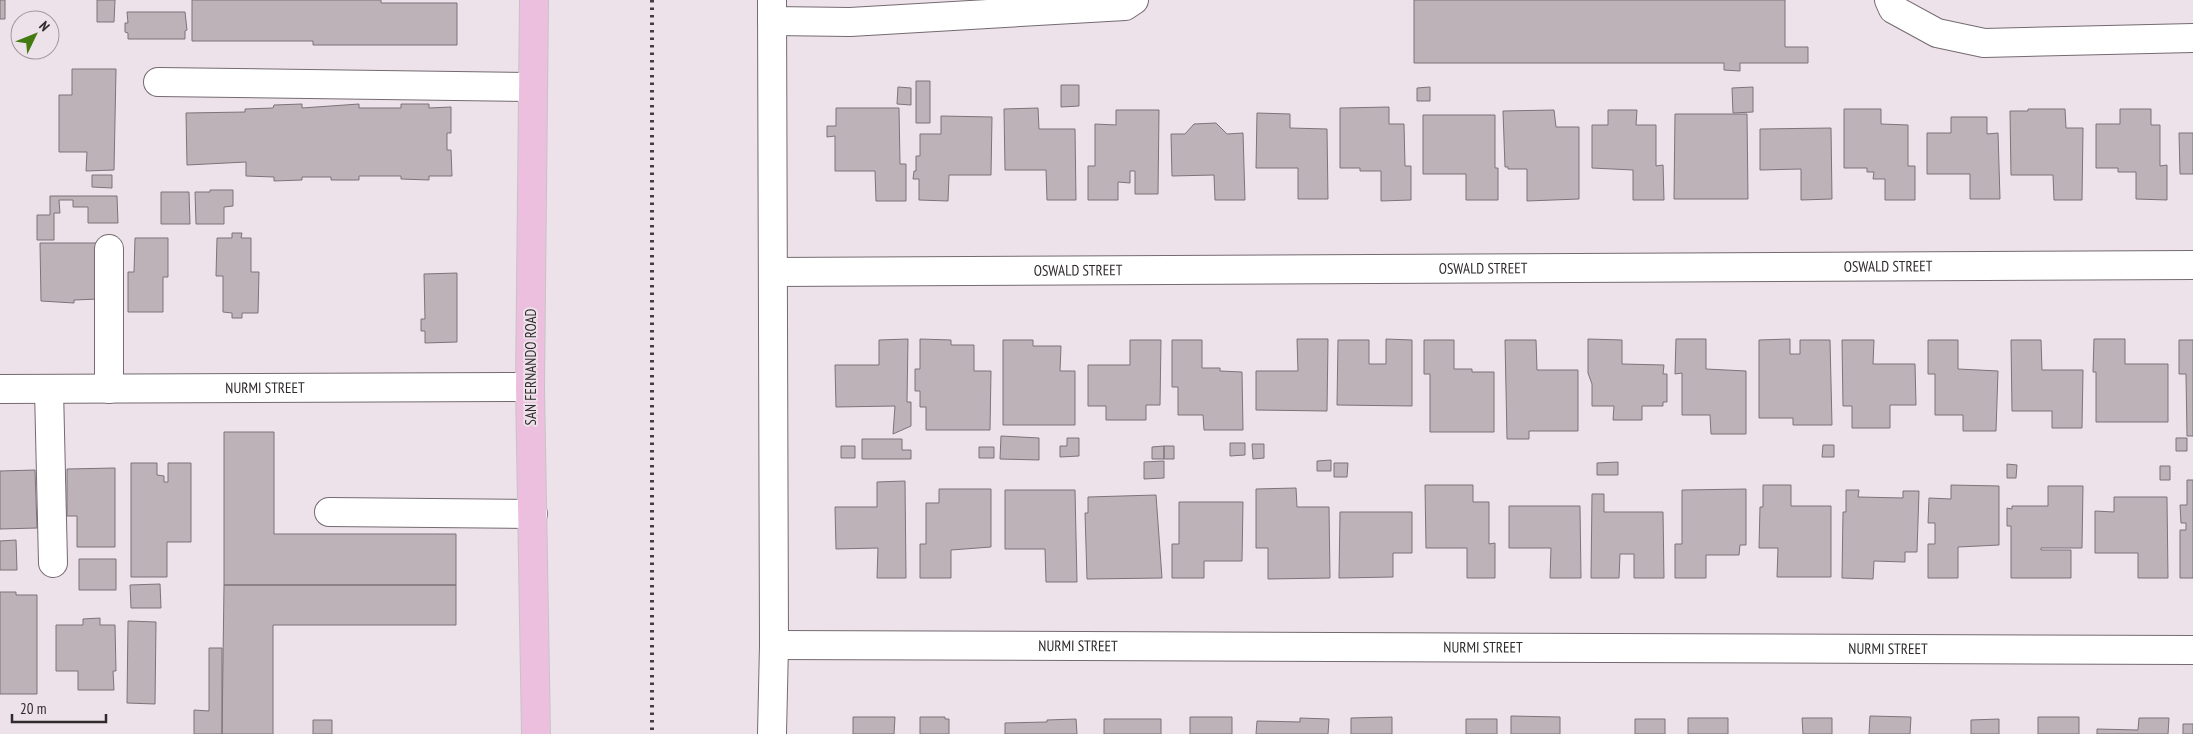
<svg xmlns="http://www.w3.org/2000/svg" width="2193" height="734" viewBox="0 0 2193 734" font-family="'PT Sans Narrow',sans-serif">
<rect width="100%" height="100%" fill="#ede2e9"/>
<path fill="#bcb2b8" stroke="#7d7379" d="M0,0H5V19H0Z
M97,0H115L114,22H97Z
M192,0H381V3H457V45H313V41H192Z
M1414,0H1785V47H1808V63H1740V71L1724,70V63H1414Z
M127,12H185L187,30L185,31V39H128V33L125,32V23H128Z
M72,69H116L114,170L86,171L87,152H59V95H72Z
M916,81H930V123H916Z
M1061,85H1079V106L1061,107Z
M898,87L911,88V105L897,104Z
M1430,87V101H1417V88Z
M1753,87V112L1733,113L1732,88Z
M302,104V108L359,104V108H401V104H429V108L451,107V133H447V150H451L452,176H429V180L401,179V176H359V180H331V177H302V180L274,181V177L246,176V162L187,165L186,113L245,112V109L273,108L274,105Z
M1389,107V124H1404L1405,166H1411V200L1381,201V171H1360V168H1340V108Z
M836,108H899L900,164H906V201H876L875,171H835V136L827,137V126H836Z
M1038,108L1039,129H1075L1076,200H1047L1046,170H1005L1004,109Z
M1844,109H1881V124L1908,125V166H1915V200H1885V179H1873L1874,172H1867V168H1844Z
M2028,109H2065L2066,128H2083L2082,200H2054L2053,175H2011L2010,111H2028Z
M2120,109H2151V125H2160V166L2167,165V200L2136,199V172H2118V168H2096V124H2120Z
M1116,110H1159L1158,194H1135V171H1130V183L1118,182V200H1088V166H1095V124L1116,125Z
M1554,110L1556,127H1579V199L1527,201V169H1508V167H1505L1503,111Z
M1608,110H1637L1636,125H1656V166L1663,165L1664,200H1633V170L1592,168V125H1608Z
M1257,113L1290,114V128L1327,129L1328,199H1298V168H1256Z
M1675,114H1747L1748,199H1674Z
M1423,115H1495V168H1498V200H1466V174H1423Z
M941,116L992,117L991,175H949L948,201L919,200V179H913L914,171H916V156H920V134H941Z
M1951,117H1987V134L1998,133L2000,199H1970V174H1927V133H1951Z
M1216,123L1227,134L1243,133L1245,200H1215L1214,175L1172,176L1171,134H1185L1194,124Z
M1831,128L1832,199L1801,200V169L1760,170V129Z
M2179,133H2193V174H2180Z
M92,175H112V188L92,187Z
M210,190H233V206L224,207V224H196L195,192H210Z
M161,192H189L190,224H161Z
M50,196H117L118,223H88V207H73V200H59L60,213H54V240H37V215H50Z
M232,233H242L241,238H251V272H259L258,313H242V318H232V313L223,312V276H216L217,238H232Z
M135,238H168V277H163V312H128V272H134Z
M40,243H98V299L74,300V303L41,301Z
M457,273V342L425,343V331H421V319H425L424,274Z
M908,339L907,402H911V426L893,434L895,406L836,407L835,365H879V340Z
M920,339L951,340V345H974V371H991L990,430H926V407H920V391H915V369H920Z
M1297,339H1328L1327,411L1256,410V371H1298Z
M1386,339L1412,340V406L1337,405L1338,340H1369V364H1386Z
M1588,339L1622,340V364L1664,365L1663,374H1667V402H1663V406H1642V420H1613L1614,406H1592V384L1588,373Z
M1676,339H1706V369L1746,371V434H1711L1710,415H1682V373L1675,374Z
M1790,339V354H1800V340H1830L1832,425H1793V418H1759V340Z
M2094,339H2125V364H2168V422H2096V372H2093Z
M1003,340H1033V346H1061L1060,371H1075V425H1003Z
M1130,340H1161L1160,405H1146V420H1106V406H1088V365H1130Z
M1172,340H1202V368H1220V371L1242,372L1243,430H1204L1203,415H1178V387H1172Z
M1424,340H1454V369H1472V372H1494V432H1430V374H1424Z
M1505,340H1536L1537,370H1578V431H1529V439H1507Z
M1842,340H1874L1873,364H1915L1916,405H1890V428H1852V406H1843Z
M1928,340H1958V369L1998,371L1996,431H1963V415H1935V374H1928Z
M2011,340H2041L2042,370H2083L2082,428H2052V411H2012Z
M2179,340H2193V436H2187L2186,374H2179Z
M224,432H274V534H456V585H224Z
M1001,436L1039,438V460L1000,459Z
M1067,438H1079V456L1060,457V446H1067Z
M2176,438H2187V451H2176Z
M862,439H902V450H911V459H862Z
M1230,443H1245V455L1230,456Z
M1252,444H1264V458L1253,459Z
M1823,445H1834V457H1822Z
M841,446H855V458H841Z
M1164,446V459H1152V447Z
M1164,446H1174V459H1164Z
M979,447H994V458H979Z
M1331,460V471H1317V461Z
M1164,461V478L1144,479V462Z
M1618,462V475H1597V463Z
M131,463H157V475L164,476V482H168V463H191V542H167V577H131Z
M1334,463H1348L1347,477H1334Z
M2007,464L2017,465L2016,478H2007Z
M2160,466H2170V480H2160Z
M115,468V547H77V516H67V469Z
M35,470L37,528L0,529V471Z
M2187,480H2193V578H2180V530H2186V523H2181L2180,505H2187Z
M905,481L906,578H877L878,548L836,549L835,507H877V482Z
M1425,485H1473V502H1489V544L1495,543V578H1467V548H1426Z
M1763,485H1791V506H1831V577H1777L1778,548H1759L1760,507H1763Z
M1951,485L1999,486V545L1958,547V578H1928V544H1935V523H1928L1929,498L1951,499Z
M2048,486H2083L2082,548H2041V550H2071V578H2011V526H2007V508L2012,509V506H2048Z
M1296,488L1297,507H1329L1330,578L1268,579V548H1256V489Z
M939,489H991V547L951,550V578H920V544H926V503H939Z
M1746,489V545H1740L1739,555H1706V578H1675V544H1682V490Z
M1005,490H1075L1077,582H1046L1045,549H1005Z
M1846,490H1859L1858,497L1903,498V491H1919L1917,552H1905V562L1874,561L1873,579L1842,578L1843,512H1846Z
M1592,494H1604V512H1663L1664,578H1634V554H1620L1619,578H1591Z
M1156,495L1162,578L1087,579L1085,513H1088V497Z
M2114,497H2167L2168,578H2138V553H2095V511L2114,512Z
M1179,502H1243L1242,561H1204V578H1172V544H1179Z
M1509,506H1580L1581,578H1550L1551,548H1509Z
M1340,512H1412V553H1393V577L1339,578Z
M16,540L17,570H0V541Z
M79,559H116V590H79Z
M160,584L161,608H131L130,585Z
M224,585H456V625H273V734H222Z
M0,592H16V595H37V694H0Z
M100,618V625H115L116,671H113L114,690H78V671H56V625H83V619Z
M128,621L156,622L155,704L127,703Z
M209,648H222V734H194V710L209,711Z
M1511,716L1560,717V734H1511Z
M1870,716L1911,717L1910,734H1869Z
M853,717H895L894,734H853Z
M920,717H945V719H949V734H920Z
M1190,717H1232V734H1190Z
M1392,717V734H1351V718Z
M2038,717H2079V734H2038Z
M1300,718L1329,719L1328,734H1256L1257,721L1300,722Z
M1688,718H1728V734H1688Z
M1802,718H1832V734H1803Z
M2139,718H2169L2168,734H2097V729L2138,730Z
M1076,719L1077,734H1005V723L1047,722V720Z
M1104,719H1161V734H1104Z
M1466,719H1497V734H1466Z
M1635,719H1665V734H1635Z
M1999,719V734H1971V720Z
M313,720H332V734H313Z
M2183,724H2193V734H2183Z"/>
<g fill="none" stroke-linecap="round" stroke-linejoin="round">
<defs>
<g id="minor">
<path d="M1889,0L1893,9L1937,33L1984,43L2193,38"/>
<path d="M772,21L850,22L1125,6L1134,0"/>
<path d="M158,82L533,87"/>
<path id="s1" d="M773,272L2193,265"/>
<path id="s2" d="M0,389L530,387"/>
<path d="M49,389L53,563"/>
<path d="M109,389V249"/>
<path d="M329,512L533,514"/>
<path id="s3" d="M774,645L2193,650"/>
<path d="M772,734L774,645L772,0"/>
</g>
<path id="major" d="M534,0L530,387L536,734"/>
</defs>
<use href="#minor" stroke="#746a70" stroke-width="30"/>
<use href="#major" stroke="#c5c4c4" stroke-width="30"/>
<use href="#minor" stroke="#fff" stroke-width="28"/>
<use href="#major" stroke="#edbfdf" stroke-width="28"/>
<path stroke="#423d40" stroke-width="4" stroke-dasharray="2.5 5" stroke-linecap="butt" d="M652,0V734"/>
</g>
<g text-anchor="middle" stroke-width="4" stroke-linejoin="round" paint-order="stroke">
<g font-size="15" fill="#2f2b2d" stroke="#ede2e9">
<text dy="5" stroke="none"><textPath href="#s1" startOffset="1115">OSWALD STREET</textPath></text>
<text dy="5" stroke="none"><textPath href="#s1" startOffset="710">OSWALD STREET</textPath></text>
<text dy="5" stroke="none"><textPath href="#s1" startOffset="305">OSWALD STREET</textPath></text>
<text transform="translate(531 367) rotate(-90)" y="5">SAN FERNANDO ROAD</text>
<text dy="5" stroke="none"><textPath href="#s2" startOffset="265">NURMI STREET</textPath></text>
<text dy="5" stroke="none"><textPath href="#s3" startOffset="304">NURMI STREET</textPath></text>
<text dy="5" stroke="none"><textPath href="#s3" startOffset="709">NURMI STREET</textPath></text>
<text dy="5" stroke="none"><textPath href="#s3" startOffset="1114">NURMI STREET</textPath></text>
</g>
</g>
<g transform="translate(35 35) rotate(47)"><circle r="24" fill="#ede2e9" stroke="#a1999e"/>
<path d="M0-4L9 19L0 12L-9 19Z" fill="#447b10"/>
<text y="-8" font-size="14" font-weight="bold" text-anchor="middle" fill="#2f2b2d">N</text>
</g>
<path d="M12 714v8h94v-8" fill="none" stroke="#2f2b2d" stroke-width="2.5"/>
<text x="20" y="714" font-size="15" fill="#2f2b2d" stroke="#ede2e9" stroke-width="4" paint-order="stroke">20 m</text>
</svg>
